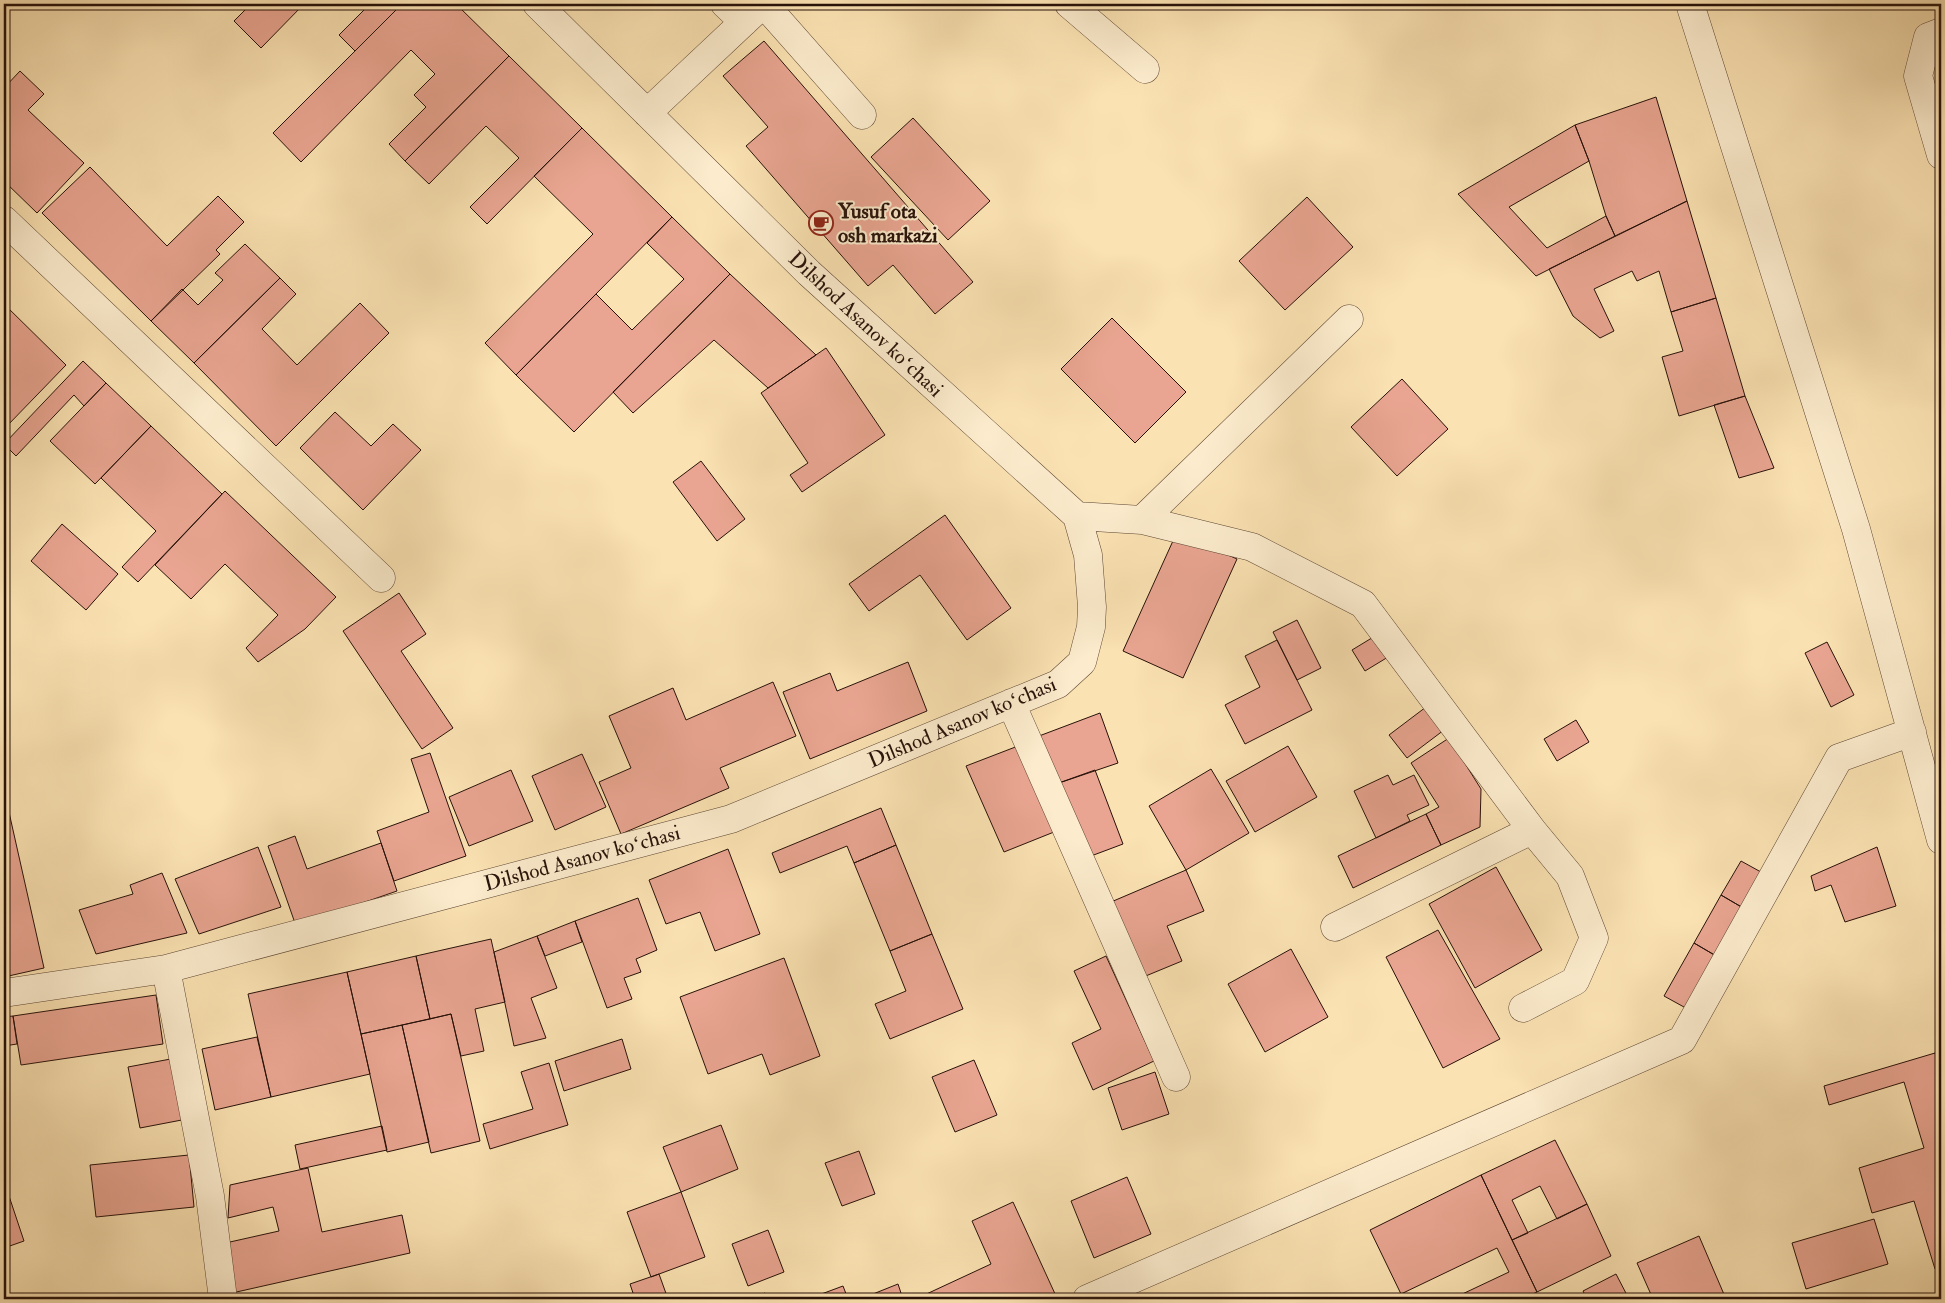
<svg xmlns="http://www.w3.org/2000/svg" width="1945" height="1303" viewBox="0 0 1945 1303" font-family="'IM FELL Double Pica',serif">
<rect width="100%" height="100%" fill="#fbe2b2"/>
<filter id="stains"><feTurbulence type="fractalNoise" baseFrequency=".004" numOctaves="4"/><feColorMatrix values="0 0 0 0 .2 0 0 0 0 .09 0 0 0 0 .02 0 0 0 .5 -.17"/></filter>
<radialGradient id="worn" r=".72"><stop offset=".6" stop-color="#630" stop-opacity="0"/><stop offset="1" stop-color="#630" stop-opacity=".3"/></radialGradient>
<path fill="#e9a591" stroke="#271109" d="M251,4H304L261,48L234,21Z
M365,4H402L355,51L339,35L368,6Z
M402,4H456L509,56L405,161L389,144L426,107L414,95L435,74L411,50L301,162L273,133Z
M764,41L973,282L935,314L893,265L868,286L746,146L768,127L723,76Z
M509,56L582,128L487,224L470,207L519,158L486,126L429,184L405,161Z
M20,71L44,94L28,110L84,163L37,213L4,181V88Z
M1656,97L1687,201L1615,236L1606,216L1589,161L1575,125Z
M913,118L990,201L948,240L871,157Z
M1575,125L1589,161L1509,207L1547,248L1606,216L1615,236L1536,276L1458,194Z
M582,128L672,217L516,375L485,343L593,234L534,176Z
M90,167L167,246L218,196L244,222L216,250L220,254L151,321L42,213Z
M1307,197L1353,247L1285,310L1239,261Z
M1687,201L1716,298L1671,312L1659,271L1637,281L1632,271L1594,289L1614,331L1600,338L1573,316L1549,269Z
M672,217L730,274L574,432L516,375L596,294L632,330L684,279L647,243Z
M245,244L280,278L194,363L151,321L182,289L198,305L223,280L215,273Z
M730,274L816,355L768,388L714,340L633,413L613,392Z
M280,278L296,294L262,329L297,365L360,303L389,333L276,446L194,363Z
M1716,298L1745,396L1679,416L1662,357L1683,351L1671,312Z
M4,304L66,365L6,427L4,425Z
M1112,318L1186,392L1135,443L1061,369Z
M826,348L885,435L802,492L790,475L808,463L761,393Z
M83,361L106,383L84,406L74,395L16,456L4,444Z
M1402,379L1448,429L1397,476L1351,427Z
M106,383L151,426L95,484L50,441Z
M1745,396L1774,468L1739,478L1714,405Z
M335,412L371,446L393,424L421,450L363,510L300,448Z
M151,426L222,494L138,582L122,567L156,531L101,478Z
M701,461L745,519L717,541L673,482Z
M225,491L336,597L305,629L258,662L246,648L278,615L225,564L191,599L155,565Z
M945,515L1011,608L967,640L920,575L869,611L849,584Z
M62,524L118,574L86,610L31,561Z
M1177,532L1237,559L1183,678L1123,651Z
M399,593L426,634L401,651L453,728L422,749L343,631Z
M1297,620L1321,668L1297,680L1273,632Z
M1380,633L1393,654L1365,671L1352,650Z
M1277,640L1312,710L1245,744L1225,705L1260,687L1245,656Z
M1827,642L1854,695L1831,707L1805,653Z
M908,662L927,711L810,759L783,692L830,673L837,691Z
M773,682L796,736L720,768L729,788L621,834L599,782L631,768L609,716L673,688L686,720Z
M1426,707L1444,730L1407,758L1389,735Z
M1100,713L1118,763L1056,784L1039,736Z
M1576,720L1589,742L1557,761L1544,739Z
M1449,738L1481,789L1480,827L1441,845L1426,814L1439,807L1411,763Z
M1018,746L1059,830L1004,852L966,766Z
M1288,746L1317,797L1255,832L1226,781Z
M430,753L466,856L394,881L377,831L429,812L411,759Z
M582,754L606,807L555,830L532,776Z
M1211,769L1249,833L1186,870L1149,806Z
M511,770L533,821L469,846L449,797Z
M1095,770L1123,844L1083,859L1056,784Z
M1388,775L1393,785L1414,775L1429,805L1407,815L1410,821L1376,838L1354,791Z
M4,790L44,968L4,977Z
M881,808L896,845L854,863L847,846L780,873L772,853Z
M1426,814L1441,845L1353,888L1338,856Z
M295,836L307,869L381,843L397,891L296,926L268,846Z
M896,845L932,934L890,951L854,863Z
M258,847L281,907L199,934L175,879Z
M1877,847L1896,906L1845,922L1831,885L1815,891L1811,876Z
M728,849L760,934L715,951L700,912L666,924L649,880Z
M1741,861L1770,877L1750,912L1721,895Z
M1496,867L1542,950L1475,988L1429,904Z
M1186,870L1204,911L1167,926L1182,961L1136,980L1104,905Z
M162,873L187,933L96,954L79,910L133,894L130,885Z
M1721,895L1750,912L1723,960L1694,943Z
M638,898L657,950L636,959L641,972L624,978L632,999L607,1008L575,921Z
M575,921L582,942L545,956L537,936Z
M1438,930L1500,1039L1443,1068L1386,957Z
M932,934L963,1009L890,1039L875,1004L906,991L890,951Z
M537,936L557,988L531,998L546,1038L514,1046L494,952Z
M491,939L505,1002L475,1009L484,1051L461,1056L451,1014L430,1019L416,956Z
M1694,943L1723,960L1693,1012L1664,996Z
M1291,949L1328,1017L1265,1052L1228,984Z
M416,956L430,1019L361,1034L347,972Z
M1106,956L1154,1061L1093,1090L1072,1043L1101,1029L1074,971Z
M784,958L820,1056L770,1075L762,1054L708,1074L680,997Z
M347,972L370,1074L271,1097L248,994Z
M156,995L163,1044L21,1065L13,1016Z
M451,1014L480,1141L431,1153L402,1025Z
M13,1016L17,1044L4,1046V1017Z
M402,1025L429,1142L387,1152L361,1034Z
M257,1037L271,1097L215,1110L202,1049Z
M622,1039L631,1069L564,1091L555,1061Z
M1935,1053L1941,1075V1267L1935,1269L1914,1201L1872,1213L1859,1168L1924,1148L1904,1082L1829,1105L1824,1086Z
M176,1058L187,1119L140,1128L128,1067Z
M974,1060L997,1115L955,1132L932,1077Z
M549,1063L568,1125L490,1149L483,1124L533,1109L521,1072Z
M1155,1072L1169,1114L1122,1130L1108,1088Z
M721,1125L738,1169L681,1192L663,1147Z
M382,1126L387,1150L300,1169L295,1145Z
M1555,1140L1587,1204L1557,1219L1540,1186L1512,1200L1528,1233L1512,1240L1481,1175Z
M859,1151L875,1194L842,1206L825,1163Z
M189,1155L194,1207L96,1217L90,1165Z
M308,1168L322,1232L402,1215L410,1253L232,1293L221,1244L279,1231L273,1207L228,1218L230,1185Z
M1481,1175L1537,1292L1522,1299H1457L1456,1297L1509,1272L1497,1248L1401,1294L1370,1230Z
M1127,1177L1151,1234L1094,1258L1071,1201Z
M4,1181L24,1241L4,1248Z
M681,1192L705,1257L651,1277L627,1212Z
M1013,1202L1056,1296L1049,1299H921L920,1297L991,1264L972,1221Z
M1587,1204L1611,1256L1537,1292L1512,1240Z
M1874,1219L1888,1264L1806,1289L1792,1243Z
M768,1230L784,1272L748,1286L732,1244Z
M1699,1236L1726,1299H1653L1637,1263Z
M659,1274L668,1299H635L630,1284Z
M1616,1274L1629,1299H1587L1583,1291Z
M898,1284L903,1299H863V1298Z
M843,1286L848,1299H808Z
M765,1293L767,1299H748Z"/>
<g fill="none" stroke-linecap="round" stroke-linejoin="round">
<defs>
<path id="minor" d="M725,4L744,22
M764,4L862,115
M1069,4L1145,69
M1690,4L1856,529L1941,840
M1941,32L1928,37L1918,76L1941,155
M647,113L763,4
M4,220L381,578
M1077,516L1142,520L1252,547L1363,604L1532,830L1570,876L1594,938L1575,981L1523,1008
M1142,520L1349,319
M1011,703L1176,1077
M1335,927L1532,830
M166,969L210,1196L223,1299
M4,993L166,969L731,819L1058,684L1082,662L1091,627L1092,607L1088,555L1077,516L809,273L537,4
M1087,1299L1682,1040L1839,758L1912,732"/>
</defs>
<use href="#minor" stroke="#5c4533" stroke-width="29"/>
<use href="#minor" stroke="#fceccd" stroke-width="28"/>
</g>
<defs>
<symbol id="cafe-ring" viewBox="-11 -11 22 22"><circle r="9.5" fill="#fceccd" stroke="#8f2418" stroke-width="1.5"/><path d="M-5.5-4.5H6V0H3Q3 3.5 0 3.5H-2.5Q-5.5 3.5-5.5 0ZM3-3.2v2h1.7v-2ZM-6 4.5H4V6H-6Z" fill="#8f2418"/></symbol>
</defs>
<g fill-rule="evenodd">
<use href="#cafe-ring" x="807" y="209" width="28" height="28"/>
</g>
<g text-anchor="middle" stroke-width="4" stroke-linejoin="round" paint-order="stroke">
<g font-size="21" font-weight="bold" fill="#271109" stroke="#fceccd" text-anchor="start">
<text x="838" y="218">Yusuf ota<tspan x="838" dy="24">osh markazi</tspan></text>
</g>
<g font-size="21" fill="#271109" stroke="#fceccd">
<text transform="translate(866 324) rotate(43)" y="7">Dilshod Asanov koʻchasi</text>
<text transform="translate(962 722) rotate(-23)" y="7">Dilshod Asanov koʻchasi</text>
<text transform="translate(582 858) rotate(-15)" y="7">Dilshod Asanov koʻchasi</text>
</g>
</g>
<rect width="1945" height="1303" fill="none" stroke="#fbe2b2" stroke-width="20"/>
<rect x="5" y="5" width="1935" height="1293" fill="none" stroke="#271109" stroke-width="2.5"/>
<rect x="10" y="10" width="1925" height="1283" fill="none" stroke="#271109"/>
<rect width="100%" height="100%" filter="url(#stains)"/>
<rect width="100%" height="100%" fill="url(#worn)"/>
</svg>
